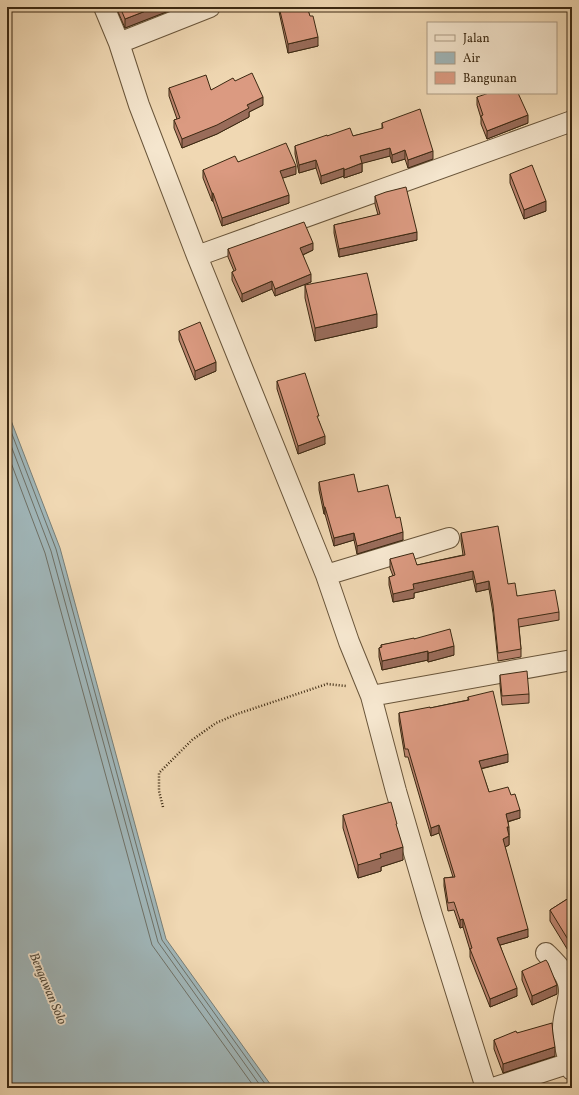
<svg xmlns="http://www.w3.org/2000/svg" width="579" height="1095" viewBox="0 0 579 1095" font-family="Vollkorn,serif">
<rect width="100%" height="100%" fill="#f0d8b3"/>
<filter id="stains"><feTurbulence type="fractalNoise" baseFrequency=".005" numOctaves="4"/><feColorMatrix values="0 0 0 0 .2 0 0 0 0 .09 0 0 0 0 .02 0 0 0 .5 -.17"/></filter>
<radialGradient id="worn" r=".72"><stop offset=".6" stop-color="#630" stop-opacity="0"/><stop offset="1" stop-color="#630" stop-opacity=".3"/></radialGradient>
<path fill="#a0b6b9" stroke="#787e76" d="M7,410L60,548L166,939L273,1088H7Z"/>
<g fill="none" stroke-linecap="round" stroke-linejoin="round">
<path stroke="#6e7066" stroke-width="1" d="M7,421L56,549L162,940L268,1088
M7,435L51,551L158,942L262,1088
M7,452L45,553L152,945L255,1088"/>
<defs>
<path id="minor" d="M104,7L119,43L139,105L197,256L326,575L349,642L371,696L396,791L432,915L486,1088
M119,43L210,7
M197,256L572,121
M326,575L449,538
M371,696L572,660
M546,953C556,963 570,976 569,992C568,1005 562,1018 563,1031C563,1045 568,1058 572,1070
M493,1088L570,1063"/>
</defs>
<use href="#minor" stroke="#69553a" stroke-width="22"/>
<path stroke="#3c2912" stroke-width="2.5" stroke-dasharray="1 2" stroke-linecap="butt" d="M163,807L159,791V773L192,740L216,723L237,714L327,684L346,686"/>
<use href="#minor" stroke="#f5e6ce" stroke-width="20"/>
</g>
<path fill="#bc846f" stroke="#3c2912" d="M116,7H179L125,28Z
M278,7H307L318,46L288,53Z
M235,81L263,105L249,112V117L217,134L182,148L174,128V120L177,119L169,96V88L211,90Z
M477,97L528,123L487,139L481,124V118L477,105Z
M382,123L433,159L408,168L405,159L392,163L390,156L362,163V172L344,178V176L321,184L316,168L299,173L295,154V146L327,136H353L382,129Z
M238,162L296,174L282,178L289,203L222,226L213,201H212L203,178V170Z
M510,174L546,211L524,219L510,183Z
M375,196L417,240L339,257L334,233V225L378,215L375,204Z
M228,249L313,250L303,255L311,282L275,296L272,289L242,302L232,280V272L234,271L228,257Z
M305,285L377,327L315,341L305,298Z
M179,331L216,371L195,380L179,340Z
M277,381L319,421L325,444L298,454L277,389Z
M319,482L358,492L396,518L403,540L357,554L354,540L334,546L325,514H324L319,490Z
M461,533L508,584L517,596L559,612V620L519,627L521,649V657L498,661L493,613L489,589L476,592L473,579L414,593V598L393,602L389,585V577L393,576L390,568V559L417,565L463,555L461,541Z
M414,639L454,655L428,662V660L382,670L379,657V648L381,647V645Z
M500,675L529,694V703L502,705L500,685Z
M468,697L508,762L481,769L489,792L511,795L520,818L508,822L509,835V845L505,847L528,937L500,945L517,996L490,1007L470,957V950L463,927L460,928L454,910L448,911L444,886V878L453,877L439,833L431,836L408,757H405L399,721V713L430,708L468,700Z
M343,815L397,828L403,860L381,867V871L358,878L343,828Z
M572,896V964L569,960V952L550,921V910Z
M522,971L557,994L532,1005L522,980Z
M517,1033L555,1056L503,1073L494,1049V1040Z"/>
<path fill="#996c5a" stroke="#3c2912" d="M156,7H179L125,28V19Z
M318,37V46L288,53V44Z
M263,97V105L249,112V117L217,134L182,148V139L247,105Z
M528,115V123L487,139V131Z
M390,148V156L360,164V156Z
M405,150V159L392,163V155Z
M433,151V159L408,168V160Z
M316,160V168L299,173V165Z
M362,163V172L344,178V170Z
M296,166V174L280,179V171Z
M344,168V176L321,184V176Z
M212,193H213V201H212Z
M289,195V203L222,226V218Z
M546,201V211L524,219V210Z
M417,232V240L339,257V249Z
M313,243V250L300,256V248Z
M311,274V282L275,296V289Z
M272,281V289L242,302V294Z
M377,314V327L315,341V328Z
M216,362V371L195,380V371Z
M325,436V444L298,454V446Z
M324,507H325V514H324Z
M403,532V540L357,554V546Z
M354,533V540L334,546V538Z
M473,571V579L414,593V598L393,602V594L413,584Z
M489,581V589L476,592V584Z
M454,646V655L428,662V653Z
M428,651V660L382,670V661Z
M508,754V762L479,769V761Z
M520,810V818L506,822V814Z
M439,825V833L431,836V828Z
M507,827H509V835L507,836Z
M509,836V845L503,848V839Z
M403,847V860L381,867V871L358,878V865L380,854Z
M463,919V927L460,928V920Z
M528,929V937L497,946V938Z
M557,985V994L532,1005V996Z
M517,988V996L490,1007V999Z
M555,1047V1056L503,1073V1064Z"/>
<path fill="#db9a81" stroke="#3c2912" d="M120,7H156L125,19Z
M279,7H307L310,16H313L318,37L288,44Z
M252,73L263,97L247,105L249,108L217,125L182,139L174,120L180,118L169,88L206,75L211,90L233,78L235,81Z
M489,93H518L528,115L487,131L481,116L483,115L477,97Z
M420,109L433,151L408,160L405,150L392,155L390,148L360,156L362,163L344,170V168L321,176L316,160L299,165L295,146L327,135V136L350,128L353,136L383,128L382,123Z
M286,143L296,166L280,171L289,195L222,218L213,193H212L203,170L235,156L238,162Z
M532,165L546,201L524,210L510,174Z
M406,187L417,232L339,249L334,225L380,214L375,196L386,192Z
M304,222L313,243L300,248L311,274L275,289L272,281L242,294L232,272L236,270L228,249Z
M367,273L377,314L315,328L305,285Z
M200,322L216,362L195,371L179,331Z
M305,373L319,416H317L325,436L298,446L277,381Z
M354,474L358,492L388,485L396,518L400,517L403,532L357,546L354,533L334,538L325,507H324L319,482Z
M498,526L508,584L515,583L517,596L555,590L559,612L518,619L521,649L498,653L493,605L489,581L476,584L473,571L413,584L414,589L393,594L389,577L395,575L390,559L413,553L417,565L465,555L461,533Z
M450,629L454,646L428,653V651L382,661L379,648L382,647L381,645L414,638V639Z
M527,671L529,694L502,696L500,675Z
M493,691L508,754L479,761L489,792L508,787L511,795L515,794L520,810L506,814L509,827H507L509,836L503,839L528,929L497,938L517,988L490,999L470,949L472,948L463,919L460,920L454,902L448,903L444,878L455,877L439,825L431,828L408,749H405L399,713L430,707V708L469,700L468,697Z
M391,802L397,824H396L403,847L380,854L381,858L358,865L343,815Z
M572,896V946L550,910Z
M572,947V953L569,948Z
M546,960L548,963L557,985L532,996L522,971Z
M552,1023L553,1034L555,1047L503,1064L494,1040L516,1031L517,1033Z"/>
<g text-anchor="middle" stroke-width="3.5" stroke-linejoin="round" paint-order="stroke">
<g font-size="13" font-style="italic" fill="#554c3c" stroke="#f5e6ce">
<text transform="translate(49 988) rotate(67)" y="5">Bengawan Solo</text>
</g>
</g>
<rect width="579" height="1095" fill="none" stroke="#f0d8b3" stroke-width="24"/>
<rect x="8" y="8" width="563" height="1079" fill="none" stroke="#3c2912" stroke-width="2"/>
<rect x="12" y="12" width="555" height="1071" fill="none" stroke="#3c2912"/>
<rect x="427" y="22" width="130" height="72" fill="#f5e6ce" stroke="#ab9a83"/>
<rect x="435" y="35" width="20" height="6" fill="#f5e6ce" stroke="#ab9a83"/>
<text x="463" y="42" font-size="12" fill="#3c2912">Jalan</text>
<rect x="435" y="52" width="20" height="12" fill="#a0b6b9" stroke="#ab9a83"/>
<text x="463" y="62" font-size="12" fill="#3c2912">Air</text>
<rect x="435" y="72" width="20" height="12" fill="#db9a81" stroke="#ab9a83"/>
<text x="463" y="82" font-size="12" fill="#3c2912">Bangunan</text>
<rect width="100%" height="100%" filter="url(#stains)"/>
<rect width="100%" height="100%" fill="url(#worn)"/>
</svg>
